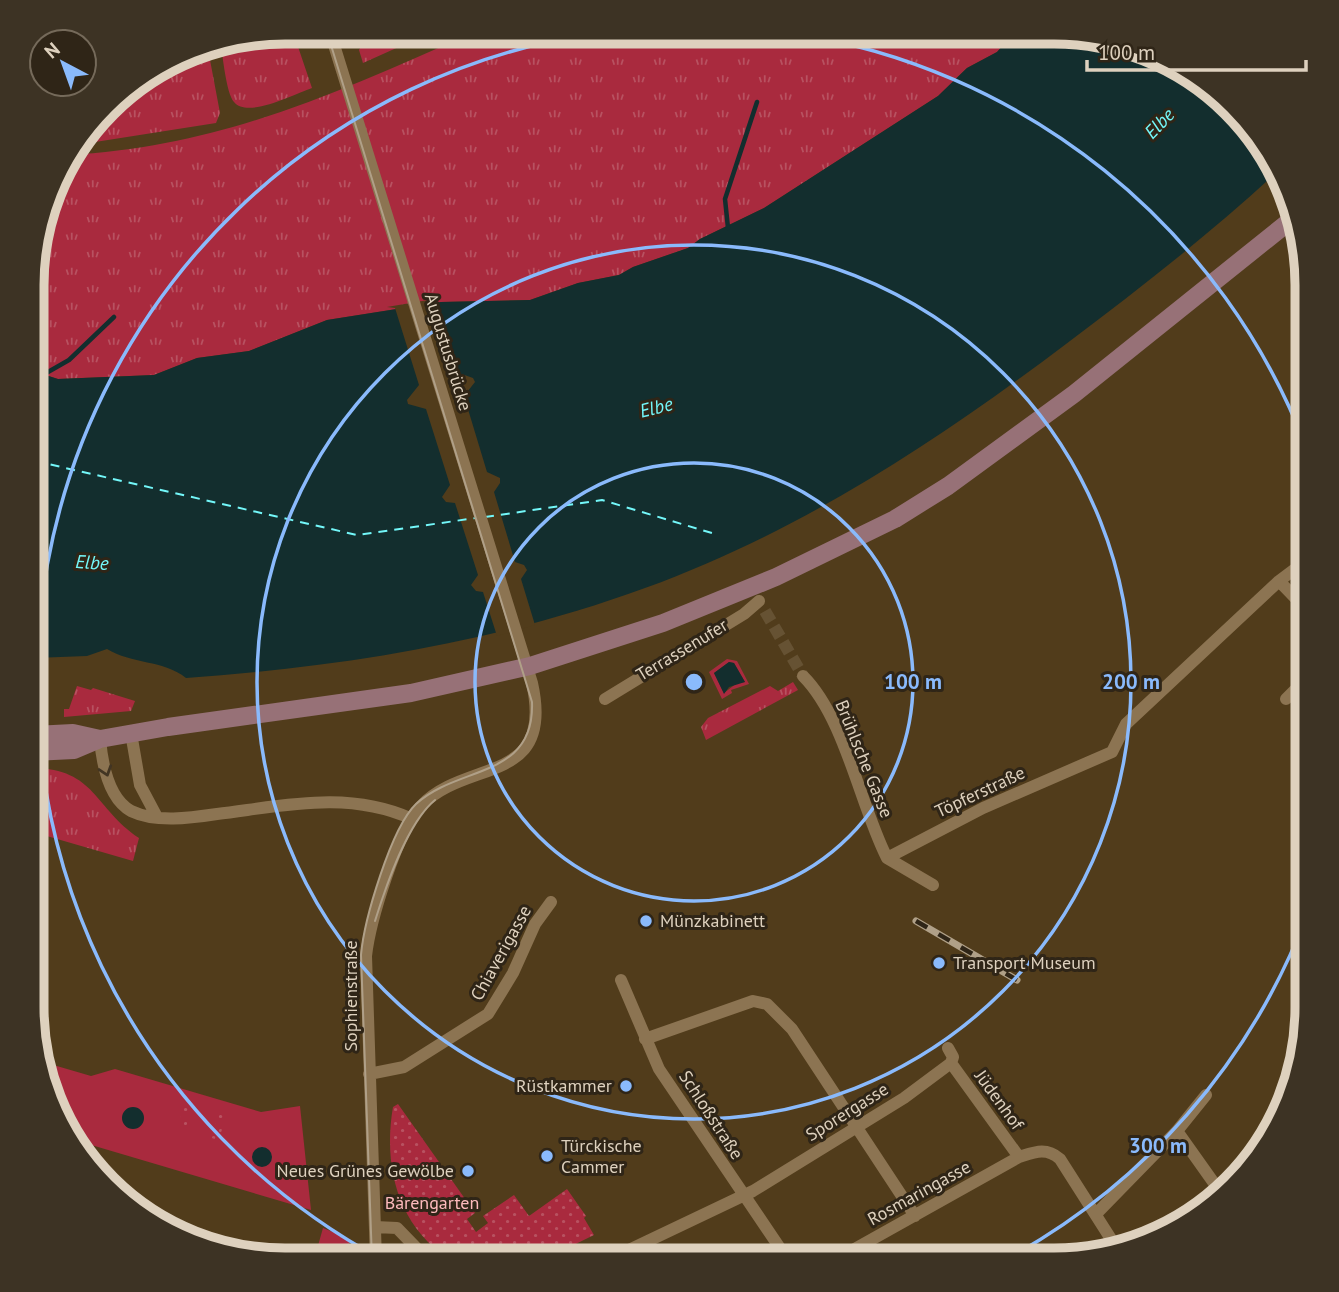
<svg xmlns="http://www.w3.org/2000/svg" width="1339" height="1292" viewBox="0 0 1339 1292" font-family="'PT Sans',sans-serif">
<defs>
<pattern id="grass-tufts" width="24" height="20" patternUnits="userSpaceOnUse" patternTransform="scale(1.75)"><rect width="24" height="20" fill="#a92a3e"/><path d="M3 7l-1-3M5 7V3M7 7l1-3M15 17l-1-3M17 17v-4M19 17l1-3" fill="none" stroke="#b85261"/></pattern>
<pattern id="garden-dots" width="8" height="8" patternUnits="userSpaceOnUse" patternTransform="scale(1.75)"><rect width="8" height="8" fill="#a92a3e"/><path d="M2 2h.1M6 6h.1" fill="none" stroke="#b85261" stroke-width="1.8" stroke-linecap="round"/></pattern>
</defs>
<rect width="100%" height="100%" fill="#513c1b"/>
<path fill="url(#grass-tufts)" fill-rule="evenodd" d="M285,32H293L312,88C294,94 248,119 234,102C226,93 223,55 220,42Z
M352,32H432L363,63L359,50L363,43Z
M474,32L1014,33L997,52L967,68L938,96L764,208L700,239L688,248L633,267L619,275L578,283L530,300L441,302L327,320L249,351L197,358L154,375L58,379L36,372V236L68,155C220,147 337,93 474,32Z
M207,44L220,113L216,123L76,145L118,94Z
M727,659L737,661L749,684L731,690L732,693L722,699L709,672ZM729,662L734,663L745,682L737,683L724,693L714,673Z
M793,682L798,690L706,740L701,727L708,718L770,686L778,691Z
M77,686L91,690L93,688L135,701L131,711L64,717V709H69Z
M33,768C96,769 94,808 139,838L133,861L33,832Z
M323,1228L348,1238L350,1246L346,1260H314Z"/>
<path fill="#a92a3e" d="M50,1064L91,1076L115,1069L261,1112L300,1106L311,1210L71,1139C57,1114 41,1093 50,1064Z"/>
<path fill="url(#garden-dots)" d="M185,1103L193,1105L185,1130L177,1128Z
M398,1104L475,1213L467,1219L476,1232L488,1223L483,1216L514,1195L529,1216L567,1189L586,1216L584,1218L594,1235L543,1260L449,1259C397,1225 383,1165 393,1107Z
M219,1113L226,1115L219,1140L211,1138Z"/>
<path fill="#132e2e" d="M1014,33L1087,34L1181,65L1255,130L1277,172C1210,234 1139,289 1066,344C935,443 801,531 645,588C498,642 342,667 186,678C164,660 131,664 107,649L87,656L34,658L36,372L58,379L154,375L197,358L249,351L327,320L441,302L530,300L578,283L619,275L633,267L688,248L700,239L764,208L938,96L967,68L997,52Z
M729,662L734,663L745,682L729,687L724,694L714,673Z
M122 1118a11 11 0 1 1 22 0a11 11 0 1 1-22 0Z
M252 1157a10 10 0 1 1 20 0a10 10 0 1 1-20 0Z"/>
<path fill="#513c1b" d="M434,299L456,372L473,378L475,382L464,396L487,472L500,478V483L494,492L515,562L524,565L527,570L521,579L535,625L497,636L483,592L476,591L471,585L478,575L455,503L446,502L442,497L450,485L426,409L408,404L407,400L419,385L395,308L387,307Z"/>
<g fill="none" stroke-linecap="round" stroke-linejoin="round">
<path stroke="#132e2e" stroke-width="4.5" d="M728,228L725,199L757,102
M41,376L69,360L114,317"/>
<path stroke="#73f7f9" stroke-width="2" stroke-dasharray="9 7" stroke-linecap="butt" d="M35,461L357,535L476,518
M485,517L602,500L715,534"/>
<path stroke="#665233" stroke-width="12" stroke-dasharray="12 6" stroke-linecap="butt" d="M765,611L803,676"/>
<path stroke="#8c7452" stroke-width="12" d="M330,32L532,683C555,786 466,758 421,806C397,832 370,921 366,956L376,1260
M1279,581L1307,610
M803,676C845,718 860,805 887,858
M605,699L744,614L759,601
M1286,699L1307,678
M131,733L140,785L157,817
M100,739C102,762 108,798 131,811C156,823 190,818 217,814C283,806 348,790 412,819
M887,858L983,808L1112,752L1126,724L1279,581L1307,560
M887,858L933,885
M621,980L659,1069L788,1260
M645,1039L753,1001L767,1004L792,1029L915,1216
M951,1063L1019,1157
M369,1074L404,1067L488,1014L513,973L535,924L551,902
M1177,1131L1221,1193
M1097,1213L1177,1131L1206,1095
M375,1227L397,1228L428,1260
M608,1260L753,1191L904,1098L951,1063L953,1057L948,1048
M835,1260L1019,1157C1035,1152 1046,1147 1060,1159L1118,1250"/>
<path stroke="#977177" stroke-width="18" d="M34,735L73,733L100,739
M33,752L74,750L100,739L168,727L411,693L530,666L663,623L776,577L895,519L948,486L1074,394L1296,216"/>
<path stroke="#b0a088" stroke-width="2" d="M327,32L532,702C535,779 458,765 416,804C391,828 364,920 361,955L372,1260
M375,921C386,886 407,823 435,800"/>
<defs>
<path id="rail" d="M916,921L1017,980"/>
</defs>
<use href="#rail" stroke="#b0a088" stroke-width="7"/>
<use href="#rail" stroke="#2f2517" stroke-width="4.5" stroke-dasharray="13" stroke-linecap="butt"/>
</g>
<defs><path id="oneway-chevron" d="M-2-3.5L2.5 0L-2 3.5" fill="none" stroke-width="1.6" stroke-linecap="round" stroke-linejoin="round" transform="scale(1.75)"/></defs>
<use stroke="#423523" href="#oneway-chevron" transform="translate(106 771) rotate(72)"/>
<g fill="none" stroke="#8abafc" stroke-width="3.5">
<circle cx="694" cy="682" r="219"/>
<circle cx="694" cy="682" r="437"/>
<path d="M1306 917A656 656 0 0 1 1007 1259M381 1259A656 656 0 0 1 603 32M791 33A656 656 0 0 1 1306 447"/>
</g>
<g fill="#8abafc" stroke="#2f2517" stroke-width="2.5">
<circle cx="646" cy="921" r="7"/>
<circle cx="939" cy="963" r="7"/>
<circle cx="626" cy="1086" r="7"/>
<circle cx="547" cy="1156" r="7"/>
<circle cx="468" cy="1171" r="7"/>
</g>
<g text-anchor="middle" stroke-width="6" stroke-linejoin="round" paint-order="stroke">
<g font-size="18" fill="#ded1be" stroke="#2f2517">
<text transform="translate(448 352) rotate(73)" y="6">Augustusbrücke</text>
<text transform="translate(682 650) rotate(-31)" y="6">Terrassenufer</text>
<text transform="translate(864 759) rotate(68)" y="6">Brühlsche Gasse</text>
<text transform="translate(980 792) rotate(-25)" y="6">Töpferstraße</text>
<text transform="translate(501 953) rotate(-61)" y="6">Chiaverigasse</text>
<text transform="translate(351 996) rotate(-90)" y="6">Sophienstraße</text>
<text transform="translate(999 1100) rotate(54)" y="6">Jüdenhof</text>
<text transform="translate(847 1112) rotate(-32)" y="6">Sporergasse</text>
<text transform="translate(711 1115) rotate(57)" y="6">Schloßstraße</text>
<text transform="translate(919 1193) rotate(-29)" y="6">Rosmaringasse</text>
</g>
<g font-size="18" fill="#ded1be" stroke="#2f2517" text-anchor="start">
<text x="660" y="927">Münzkabinett</text>
<text x="953" y="969">Transport Museum</text>
<text x="612" y="1092" text-anchor="end">Rüstkammer</text>
<text x="561" y="1152">Türckische<tspan x="561" dy="21">Cammer</tspan></text>
<text x="454" y="1177" text-anchor="end">Neues Grünes Gewölbe</text>
</g>
<g font-size="18" fill="#fdbabc" stroke="#2f2517">
<text x="432" y="1209">Bärengarten</text>
</g>
<g font-size="19" font-style="italic" fill="#73f7f9" stroke="#2f2517">
<text transform="translate(1159 123) rotate(-46)" y="7">Elbe</text>
<text transform="translate(656 407) rotate(-14)" y="7">Elbe</text>
<text transform="translate(92 562) rotate(3)" y="7">Elbe</text>
</g>
</g>
<path d="M0 0H1339V1292H0ZM285 44H1054A241 241 0 0 1 1295 285V1007A241 241 0 0 1 1054 1248H285A241 241 0 0 1 44 1007V285A241 241 0 0 1 285 44Z" fill="#3d3324" fill-rule="evenodd"/>
<path fill="none" stroke="#ded1be" stroke-width="9" d="M285 44H1054A241 241 0 0 1 1295 285V1007A241 241 0 0 1 1054 1248H285A241 241 0 0 1 44 1007V285A241 241 0 0 1 285 44Z"/>
<circle cx="694" cy="682" r="10" fill="#8abafc" stroke="#2f2517" stroke-width="3.5"/>
<g font-size="21" text-anchor="middle" font-weight="bold" fill="#8abafc" stroke="#2f2517" stroke-width="6" stroke-linejoin="round" paint-order="stroke">
<text x="913" y="689">100 m</text>
<text x="1131" y="689">200 m</text>
<text x="1158" y="1153">300 m</text>
</g>
<g transform="translate(63 63) rotate(319)"><circle r="33" fill="#2f2517" stroke="#756a5a" stroke-width="2"/>
<path d="M0-5L12 26L0 18L-12 26Z" fill="#8abafc"/>
<text y="-10" font-size="19" font-weight="bold" text-anchor="middle" fill="#ded1be">N</text>
</g>
<path d="M1087 60v10h219v-10" fill="none" stroke="#ded1be" stroke-width="3.5"/>
<text x="1098" y="60" font-size="21" fill="#ded1be" stroke="#2f2517" stroke-width="5" paint-order="stroke">100 m</text>
</svg>
